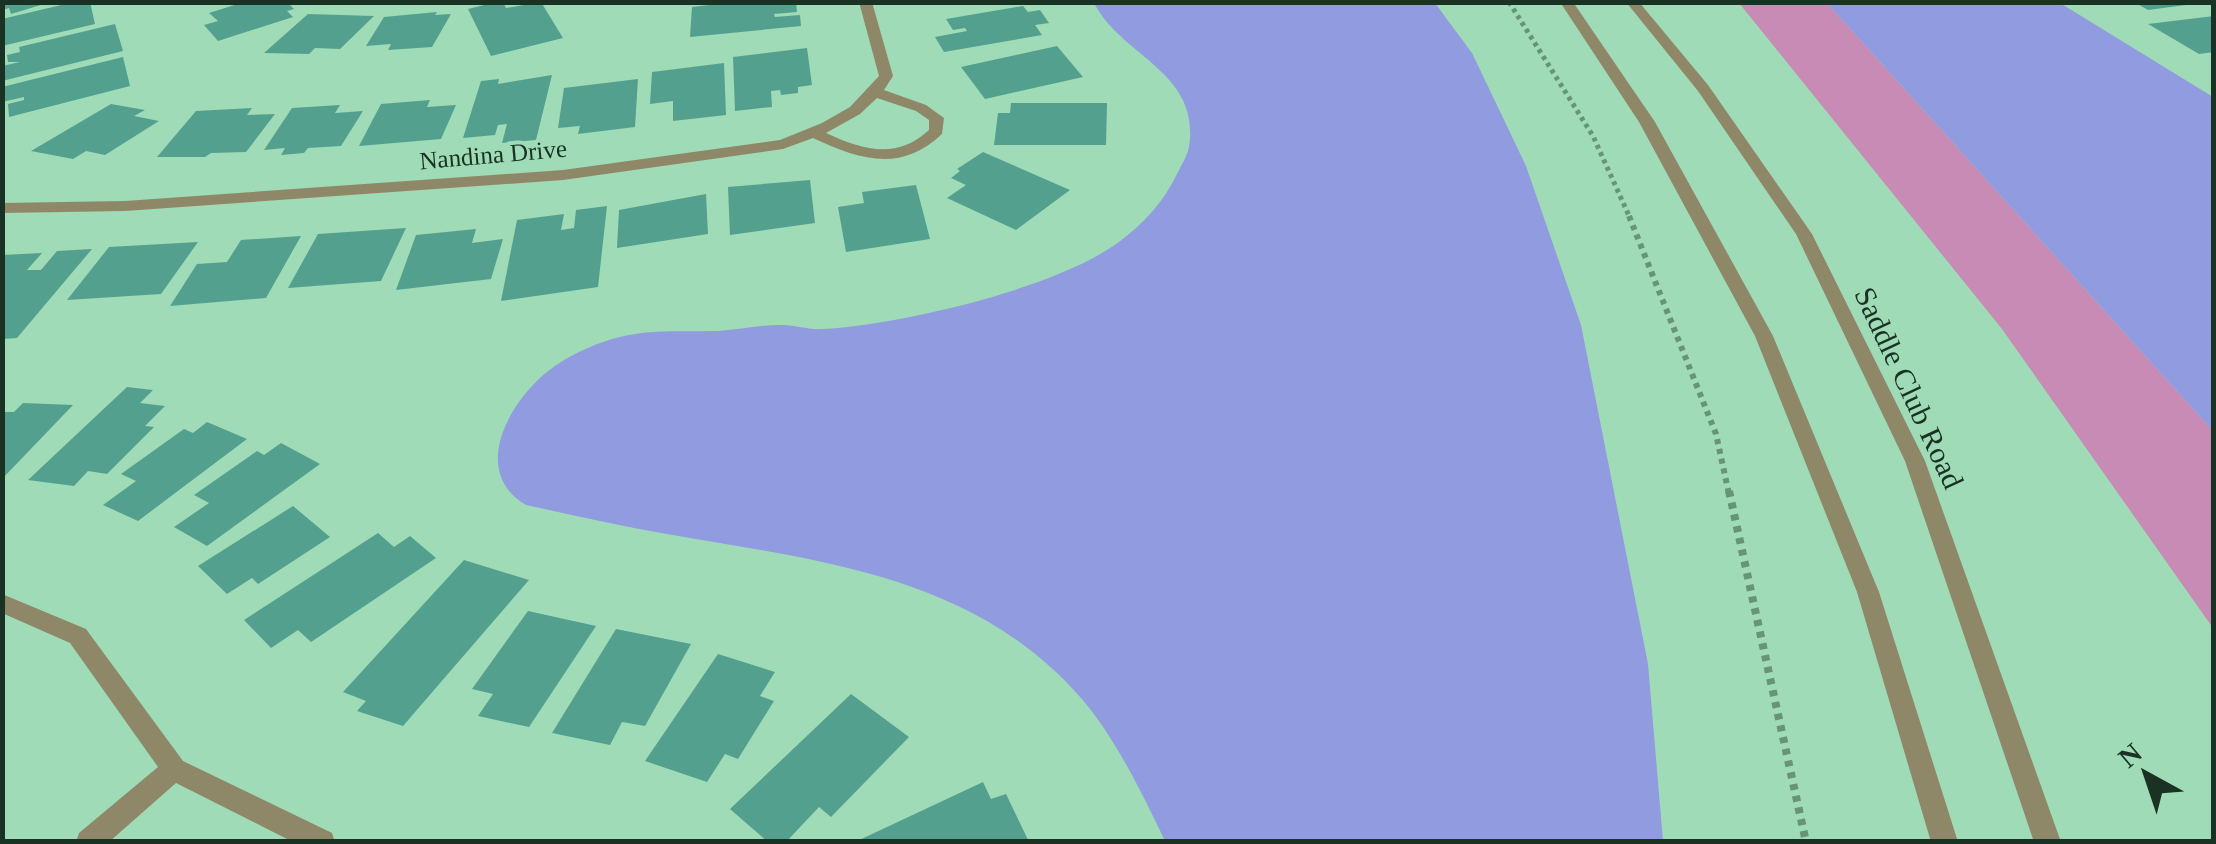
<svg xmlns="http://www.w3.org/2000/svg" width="2216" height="844" viewBox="0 0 2216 844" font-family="'Times New Roman',serif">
<rect width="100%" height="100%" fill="#9fdbb6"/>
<path fill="#c78bb6" d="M1739,3H1827L2213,431V628L2002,329Z"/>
<path fill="#919be0" d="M1094,3H1435L1472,53L1526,166L1581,325L1648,664L1663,841H1165C1143,795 1115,737 1081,698C972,574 819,561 667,534C620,526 573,515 526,505C466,470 514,392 558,364C576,352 599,342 620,337C651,329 679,332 710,331C735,331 760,324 785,325C798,326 811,330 823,329C902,324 1055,289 1119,242C1144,223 1163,203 1177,174C1181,166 1187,156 1189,147C1201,72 1122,57 1094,3Z
M1827,3H2060L2213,97V431Z"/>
<path fill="#54a08f" d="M51,2L11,14L9,8L2,10V4L6,2Z
M74,2H90L95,24L2,46V19Z
M244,2H287L294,9L287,11L293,17L218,41L204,25L218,21L209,13Z
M496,2H503L506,8L541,2L563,38L491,56L468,9Z
M735,2H796L797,12L774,14L775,17L800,15L801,26L690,37L692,7Z
M2134,2H2186V5L2148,10Z
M1023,6L1028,12L1040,10L1049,23L1035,25L1042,35L944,52L935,37L967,31L965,28L953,30L946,19Z
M437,12L435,15L451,14L432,47L388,50L391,44L366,46L384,17Z
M308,14L374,16L340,49L315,48L309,54L264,53Z
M2214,16V52L2199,54L2148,24Z
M115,24L123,51L2,81V66L20,62H8L7,55L20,52L19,47Z
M1057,46L1083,77L985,99L961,67Z
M807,48L812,85L798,87V93L781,95L780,90L771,91L772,107L735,111L733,57Z
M123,57L130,86L9,117L8,104L24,100V97L2,102V87Z
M724,63L726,115L673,121V101L650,104L652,72Z
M552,75L536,140L502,143L507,124L498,125L495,135L463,138L481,81L499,79L498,84Z
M638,79L635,127L578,134L580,126L558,128L564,88Z
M430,100L427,107L456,105L441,139L359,146L381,104Z
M1011,103H1107L1106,145H994L998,113H1010Z
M111,104L145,110L134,116L159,121L105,155L86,151L73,159L31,151Z
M340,105L335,113L363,111L341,146L308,148L304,153L281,155L285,148L264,150L292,108Z
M252,108L247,115L275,114L246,152L211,153L205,157H157L196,111Z
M983,152L1070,190L1016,230L947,198L966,185L951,178L960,171L957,169Z
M810,180L815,223L730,235L728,187Z
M916,185L930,239L846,252L838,207L864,203L862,192Z
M706,194L708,234L617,248L619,210Z
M607,206L598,287L501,301L517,220L564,214L561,230L574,228L576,210Z
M406,228L381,281L288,288L318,234Z
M476,229L472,243L503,239L491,279L396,290L416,235Z
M301,236L266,298L170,306L197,264L227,262L241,240Z
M198,242L161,294L67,300L109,247Z
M92,249L17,338L2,339V255L42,253L27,270H41L57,251Z
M127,387L153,390L140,403L165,406L145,426L154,427L107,474L88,471L74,486L28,480Z
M23,403L73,405L2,479V412H14Z
M207,422L247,439L138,521L103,505L136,481L121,474L184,429L193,433Z
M281,443L320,464L207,546L174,527L209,503L194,495L257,451L264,455Z
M293,506L330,537L258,584L252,578L227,594L198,566Z
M378,533L394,547L410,536L436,558L311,642L298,630L271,648L244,620Z
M464,560L529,580L403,726L357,711L366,701L343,692Z
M528,611L596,626L529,727L478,716L493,694L472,689Z
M616,629L691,644L645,726L622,722L610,745L552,733Z
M718,654L775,672L760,696L774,701L738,759L725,754L707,782L645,761Z
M851,694L909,737L831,817L819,807L786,842H768L730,809Z
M983,782L991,799L1006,794L1029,842H855Z"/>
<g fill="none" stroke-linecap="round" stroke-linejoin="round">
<path stroke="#679479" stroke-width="5" stroke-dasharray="4 4" stroke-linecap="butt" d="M1509,2L1593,136L1630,218"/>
<path stroke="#679479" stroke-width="6" stroke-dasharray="5 5" stroke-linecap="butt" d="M1629,216L1716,434L1729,494"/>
<path stroke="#679479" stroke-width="8" stroke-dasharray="6 6" stroke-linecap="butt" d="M1729,491L1806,842"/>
<path fill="#8f8868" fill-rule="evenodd" d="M859,2H872L893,76L884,90L926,105L944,118L942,134C901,173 860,160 813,138L783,149L563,180L125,211L2,213V203L125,201L563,170L780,140L822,123L850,107L879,76ZM877,98L916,111L929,120V130C897,160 863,150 826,133L860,114Z
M2,594L86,629L183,761L332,833L335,842H293L176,783L109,842H76L79,833L158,767L70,643L2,613Z"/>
<path fill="#8f8868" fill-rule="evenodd" d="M1560,2H1573L1655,122L1773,336L1879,592L1958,842H1931L1857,592L1755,336L1639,122Z
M1626,2H1639L1708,85L1812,234L1925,461L2061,842H2034L1905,461L1796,234L1698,91Z"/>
</g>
<g text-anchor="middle" stroke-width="8" stroke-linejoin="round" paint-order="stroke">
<g font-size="25" fill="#1a3224" stroke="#9fdbb6">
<text transform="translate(493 154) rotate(-5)" y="9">Nandina Drive</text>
</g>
<g font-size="30" fill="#1a3224" stroke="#9fdbb6">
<text transform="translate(1909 388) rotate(65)" y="10">Saddle Club Road</text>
</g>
</g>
<rect width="2216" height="844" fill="none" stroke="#1a3224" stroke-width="10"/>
<g transform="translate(2146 774) rotate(320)" stroke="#9fdbb6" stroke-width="8" paint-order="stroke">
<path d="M0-8L18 38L0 25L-18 38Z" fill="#1a3224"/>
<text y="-15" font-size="28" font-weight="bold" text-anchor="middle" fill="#1a3224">N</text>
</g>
</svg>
